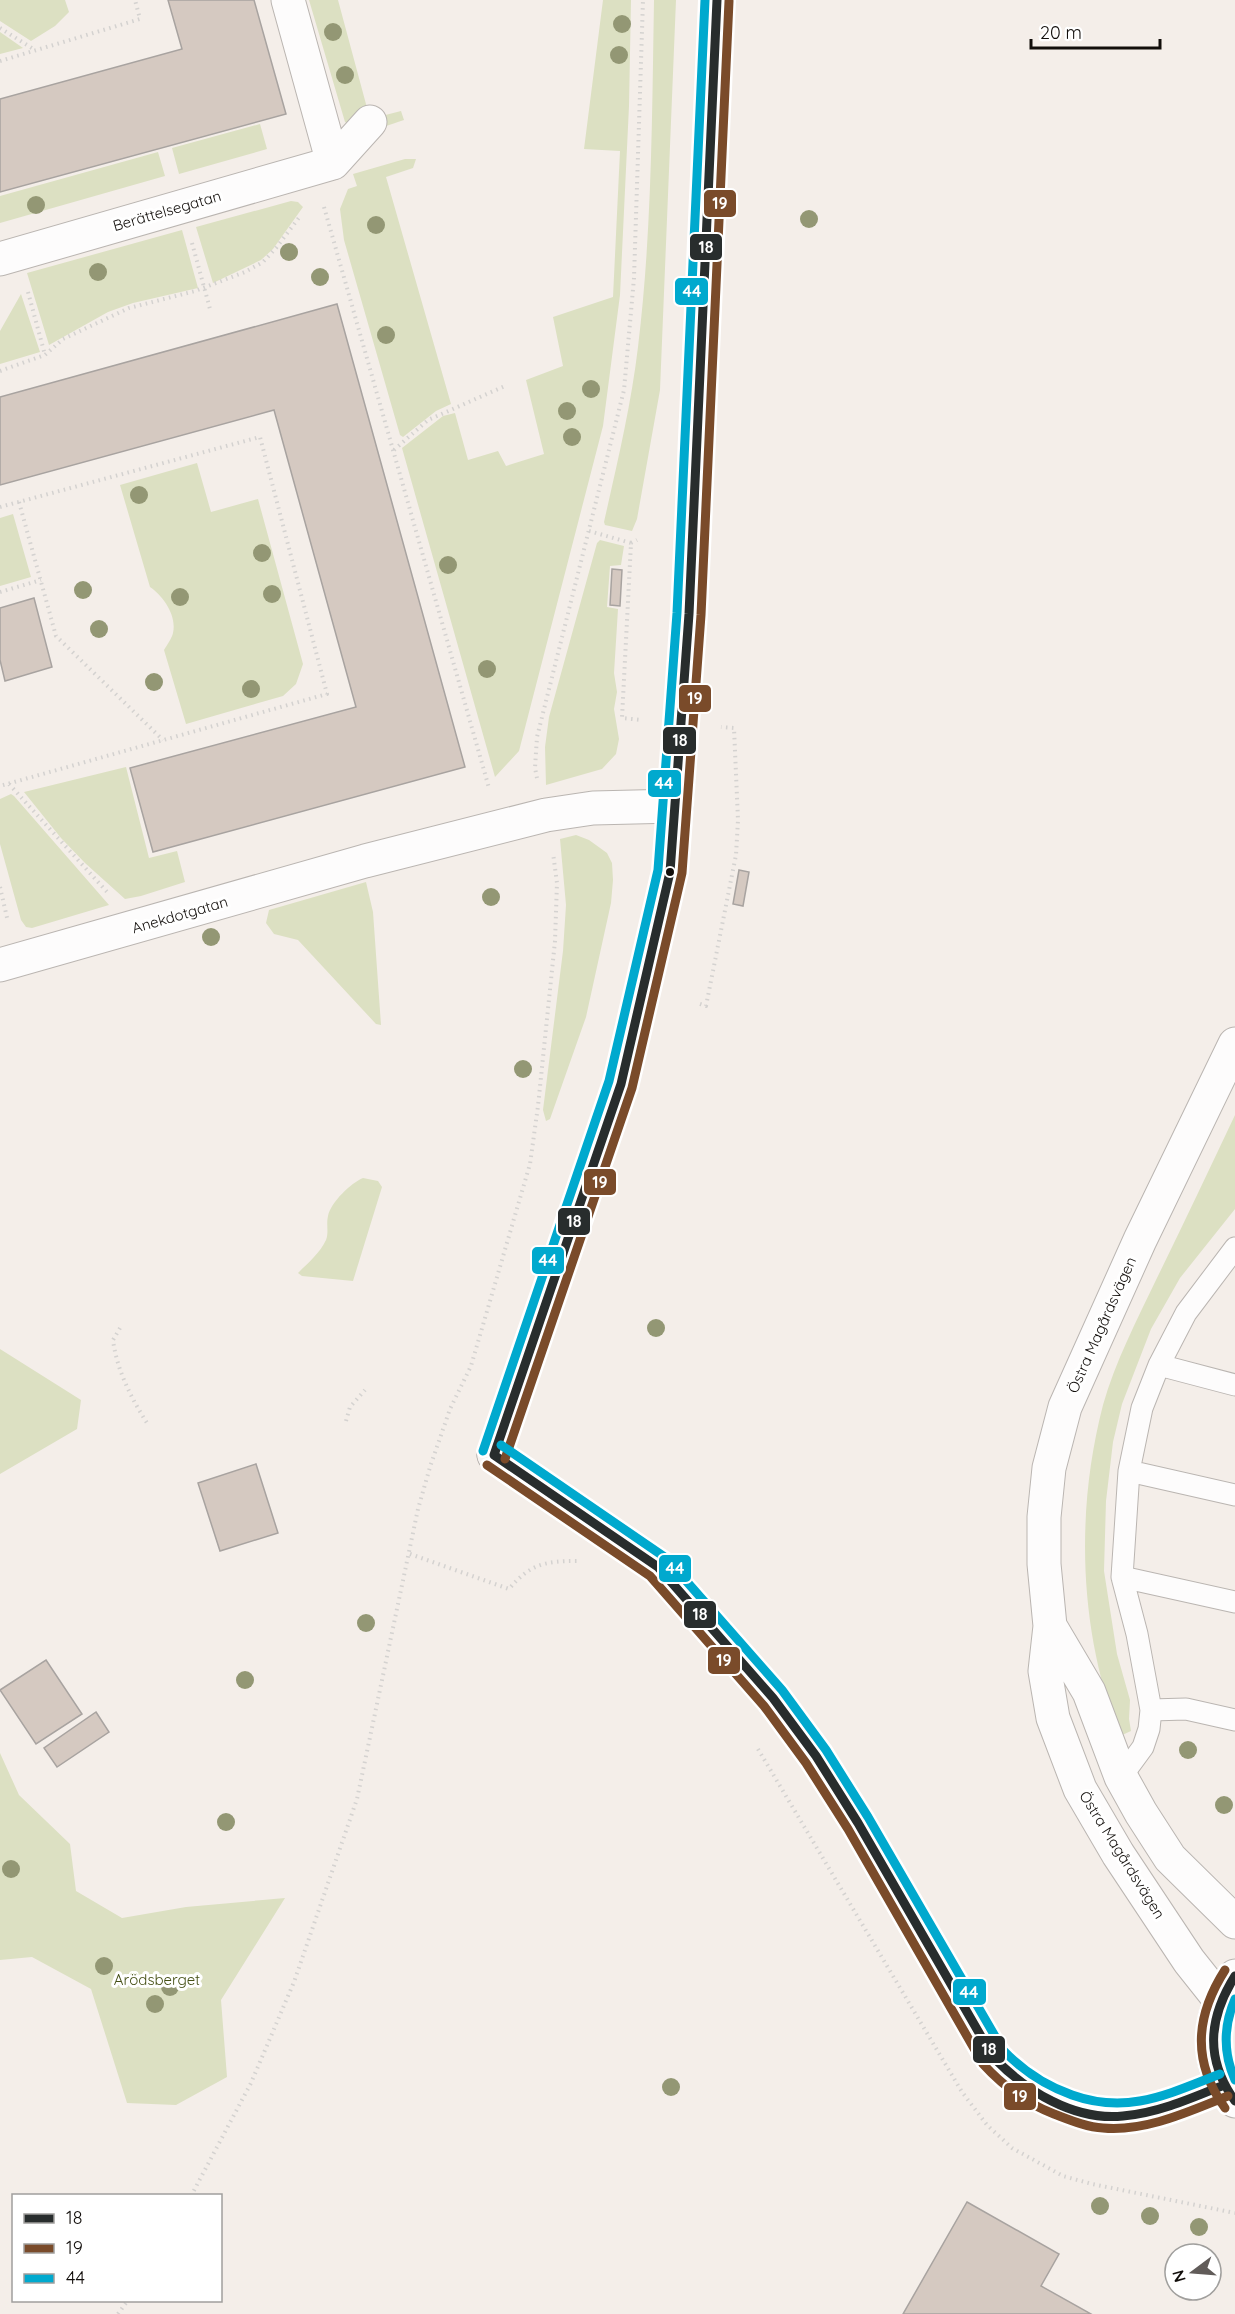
<svg xmlns="http://www.w3.org/2000/svg" width="1235" height="2314" viewBox="0 0 1235 2314" font-family="Quicksand,sans-serif">
<rect width="100%" height="100%" fill="#f4eee9"/>
<path fill="#dce0c2" d="M0,0H65L69,12L55,26L31,41L0,21Z
M309,0H338L370,119L401,111L404,120C379,128 369,135 345,122Z
M603,0H631L629,106L620,295L603,426L519,751L495,777L402,448L443,416L455,413L468,460L498,451L506,466L544,454L526,380L563,366L553,317L613,297L620,151L584,149Z
M654,0H676L660,390L637,519L632,531L605,525L604,522C617,464 631,406 638,347C652,232 652,116 654,0Z
M0,32L23,48L0,54Z
M260,124L267,149L179,174L172,148Z
M158,152L165,176L0,223V196Z
M405,159H416L413,168L386,177L451,404L436,411L403,437L400,435L344,240L340,209L348,189L357,186L353,174Z
M291,201L298,202L303,207L273,249L261,260L213,283L196,227Z
M182,230L198,288L133,303L108,312L49,345L27,273Z
M21,294L40,352L0,364V331Z
M197,463L211,512L258,499L303,664L296,684L283,696L186,724L164,650C167,645 172,638 173,633C177,615 163,596 150,587L120,485Z
M13,514L31,577L0,586V518Z
M600,540L624,546L621,565L610,566L607,607L618,609L614,673L617,692L614,709L619,739L616,754L602,769L546,785L545,747L549,717L597,543Z
M126,767L149,858L177,851L185,882L141,896L125,899L85,863L61,838L24,792Z
M11,794L14,796L109,905L32,928L26,927L21,920L0,844V799Z
M576,835L589,840L607,853L612,863L613,880L611,903L586,1017L550,1119L546,1121L543,1110L563,951L566,905L560,839Z
M366,882L373,912L381,1025L376,1024L298,940L274,934L266,923L269,910Z
M1235,1115V1209L1180,1278L1151,1329L1122,1404L1113,1442L1106,1501L1104,1571L1117,1654L1130,1700L1129,1719L1131,1731L1120,1736C1079,1633 1075,1513 1103,1405C1115,1362 1137,1320 1156,1280C1183,1225 1209,1170 1235,1115Z
M363,1178L378,1181L382,1187L353,1281L302,1276L298,1273C308,1263 320,1253 326,1240C329,1233 326,1224 328,1216C331,1202 351,1183 363,1178Z
M0,1349L81,1400L77,1429L0,1474Z
M0,1753L19,1795L70,1844L76,1891L122,1918L186,1907L285,1898L221,2000L227,2077L176,2105L127,2103L91,1989L32,1957L0,1960Z"/>
<path fill="#d5c9c1" stroke="#a8a3a0" stroke-width="1.5" d="M168,0H254L286,114L0,192V99L182,49Z
M337,304L465,767L153,852L130,768L356,707L274,410L0,485V397Z
M612,569L622,570L620,606L610,605Z
M34,598L52,667L5,681L0,660V608Z
M739,870L749,872L743,906L733,904Z
M256,1464L278,1533L220,1551L198,1483Z
M46,1660L82,1714L36,1744L0,1690Z
M96,1712L109,1732L57,1767L44,1748Z
M967,2202L1059,2254L1041,2286L1091,2314H903Z"/>
<g fill="none" stroke-linecap="round" stroke-linejoin="round">
<defs>
<path id="lane" d="M1159,1365L1235,1385
M1129,1471L1235,1495
M1122,1577L1235,1602
M1151,1710L1186,1709L1235,1720
M1121,1777L1143,1747L1149,1729L1151,1710L1137,1634L1122,1577L1129,1471L1142,1408L1159,1365L1186,1313L1235,1248"/>
<path id="street" d="M333,163L370,122
M0,259L333,163L288,0
M0,965L365,861L546,815L593,808L676,806
M494,1455L570,1508L658,1567L773,1698L816,1756L858,1823L993,2057C1017,2082 1031,2093 1064,2105C1073,2108 1082,2112 1090,2114C1130,2125 1187,2099 1224,2085
M1050,1626L1089,1692L1121,1777L1141,1813L1170,1858L1235,1922
M1235,1976C1208,2012 1203,2065 1235,2101
M1220,2000L1189,1961L1118,1854L1080,1789L1053,1718L1045,1671L1050,1626L1044,1564V1517L1049,1468L1065,1407L1140,1240L1235,1044"/>
<path id="secondary" d="M494,1455L621,1084L670,872L676,806L689,614L717,0"/>
</defs>
<use href="#lane" stroke="#bab5b1" stroke-width="23"/>
<use href="#street" stroke="#bab5b1" stroke-width="35"/>
<use href="#secondary" stroke="#bab5b1" stroke-width="35"/>
<path stroke="#d4d2d0" stroke-width="4" stroke-dasharray="1.5 4.5" stroke-linecap="butt" d="M0,28L35,50
M0,61L140,19L135,0
M324,207L489,788
M192,243L210,309
M28,292L45,355
M0,371L45,355L63,339L129,308L195,291L245,272L263,262L276,248L301,215
M394,450L428,420L505,386
M19,502L56,636L163,740
M0,507L260,437L327,694L0,786
M589,531L631,543L622,718L642,720
M631,543L637,540
M0,592L41,580
M537,778L535,768L537,737L624,390L634,278L643,0
M9,784L108,893
M0,887L8,922
M700,1004L706,1006L736,855L738,820L734,728L721,727
M120,1328L113,1340C117,1371 132,1400 149,1426
M346,1421L350,1407L365,1390
M410,1554L509,1589C530,1564 545,1561 577,1561
M758,1749L962,2092L987,2125L1012,2148L1063,2176L1092,2184L1235,2213
M191,2196L251,2083L294,1982L357,1799L418,1509L430,1467L450,1409L471,1366L530,1164L538,1106L555,941L557,883L553,853
M118,2314L128,2300"/>
<use href="#lane" stroke="#fdfcfc" stroke-width="21"/>
<use href="#street" stroke="#fdfcfc" stroke-width="33"/>
<use href="#secondary" stroke="#f8f4f1" stroke-width="33"/>
<defs>
<path id="bus-1" d="M494,1455L621,1084L670,872L689,614L717,0
M494,1455L658,1567L773,1698L816,1756L858,1823L993,2057C1026,2091 1074,2121 1123,2116C1158,2113 1192,2098 1224,2085
M1235,1976C1208,2019 1205,2059 1235,2101"/>
<path id="bus-2" d="M505,1459L632,1088L682,873L701,615L729,1
M487,1465L650,1576L764,1706L806,1763L848,1829L983,2064C1003,2086 1026,2103 1054,2114C1070,2120 1086,2127 1103,2128C1146,2132 1190,2111 1228,2096
M1225,1970C1195,2017 1192,2062 1225,2108"/>
<path id="bus-3" d="M501,1445L666,1558L782,1690L826,1750L868,1817L1003,2050C1023,2071 1044,2085 1072,2095C1128,2115 1168,2094 1220,2074
M483,1451L609,1081L658,870L677,613L705,0
M1235,1999C1223,2027 1223,2053 1235,2080"/>
</defs>
<use href="#bus-1" stroke="#fff" stroke-width="14"/>
<use href="#bus-2" stroke="#fff" stroke-width="14"/>
<use href="#bus-3" stroke="#fff" stroke-width="14"/>
<use href="#bus-1" stroke="#282d2d" stroke-width="9"/>
<use href="#bus-2" stroke="#7a4b2a" stroke-width="9"/>
<use href="#bus-3" stroke="#00a9ce" stroke-width="9"/>
</g>
<g fill="#939774">
<circle cx="622" cy="24" r="9"/>
<circle cx="333" cy="32" r="9"/>
<circle cx="619" cy="55" r="9"/>
<circle cx="345" cy="75" r="9"/>
<circle cx="36" cy="205" r="9"/>
<circle cx="809" cy="219" r="9"/>
<circle cx="376" cy="225" r="9"/>
<circle cx="289" cy="252" r="9"/>
<circle cx="98" cy="272" r="9"/>
<circle cx="320" cy="277" r="9"/>
<circle cx="386" cy="335" r="9"/>
<circle cx="591" cy="389" r="9"/>
<circle cx="567" cy="411" r="9"/>
<circle cx="572" cy="437" r="9"/>
<circle cx="139" cy="495" r="9"/>
<circle cx="262" cy="553" r="9"/>
<circle cx="448" cy="565" r="9"/>
<circle cx="83" cy="590" r="9"/>
<circle cx="272" cy="594" r="9"/>
<circle cx="180" cy="597" r="9"/>
<circle cx="99" cy="629" r="9"/>
<circle cx="487" cy="669" r="9"/>
<circle cx="154" cy="682" r="9"/>
<circle cx="251" cy="689" r="9"/>
<circle cx="491" cy="897" r="9"/>
<circle cx="211" cy="937" r="9"/>
<circle cx="523" cy="1069" r="9"/>
<circle cx="656" cy="1328" r="9"/>
<circle cx="366" cy="1623" r="9"/>
<circle cx="245" cy="1680" r="9"/>
<circle cx="1188" cy="1750" r="9"/>
<circle cx="1224" cy="1805" r="9"/>
<circle cx="226" cy="1822" r="9"/>
<circle cx="11" cy="1869" r="9"/>
<circle cx="104" cy="1966" r="9"/>
<circle cx="170" cy="1987" r="9"/>
<circle cx="155" cy="2004" r="9"/>
<circle cx="671" cy="2087" r="9"/>
<circle cx="1100" cy="2206" r="9"/>
<circle cx="1150" cy="2216" r="9"/>
<circle cx="1199" cy="2227" r="9"/>
</g>
<circle fill="#120e0b" stroke="#fff" stroke-width="2" cx="670" cy="872" r="5"/>
<g text-anchor="middle" stroke-width="6" stroke-linejoin="round" paint-order="stroke">
<g font-size="15" fill="#120e0b" stroke="#fff">
<text transform="translate(167 211) rotate(-16)" y="5">Berättelsegatan</text>
<text transform="translate(180 915) rotate(-16)" y="5">Anekdotgatan</text>
<text transform="translate(1102 1325) rotate(-66)" y="5">Östra Magårdsvägen</text>
<text transform="translate(1122 1855) rotate(58)" y="5">Östra Magårdsvägen</text>
</g>
<g font-size="15" fill="#444f14" stroke="#fff">
<text x="157" y="1985">Arödsberget</text>
</g>
</g>
<g stroke="#fff" stroke-width="2">
<rect x="703" y="189" width="34" height="29" rx="6" fill="#7a4b2a"/>
<rect x="689" y="233" width="34" height="28" rx="6" fill="#282d2d"/>
<rect x="674" y="277" width="35" height="29" rx="6" fill="#00a9ce"/>
<rect x="678" y="684" width="34" height="29" rx="6" fill="#7a4b2a"/>
<rect x="662" y="726" width="35" height="29" rx="6" fill="#282d2d"/>
<rect x="647" y="769" width="35" height="29" rx="6" fill="#00a9ce"/>
<rect x="583" y="1168" width="34" height="28" rx="6" fill="#7a4b2a"/>
<rect x="557" y="1207" width="34" height="29" rx="6" fill="#282d2d"/>
<rect x="531" y="1246" width="34" height="29" rx="6" fill="#00a9ce"/>
<rect x="658" y="1554" width="34" height="29" rx="6" fill="#00a9ce"/>
<rect x="683" y="1600" width="34" height="29" rx="6" fill="#282d2d"/>
<rect x="707" y="1646" width="34" height="29" rx="6" fill="#7a4b2a"/>
<rect x="952" y="1978" width="35" height="28" rx="6" fill="#00a9ce"/>
<rect x="972" y="2035" width="34" height="29" rx="6" fill="#282d2d"/>
<rect x="1003" y="2082" width="34" height="29" rx="6" fill="#7a4b2a"/>
</g>
<g font-size="16" text-anchor="middle" font-weight="bold" fill="#fff">
<text x="720" y="209">19</text>
<text x="706" y="253">18</text>
<text x="692" y="297">44</text>
<text x="695" y="704">19</text>
<text x="680" y="746">18</text>
<text x="664" y="789">44</text>
<text x="600" y="1188">19</text>
<text x="574" y="1227">18</text>
<text x="548" y="1266">44</text>
<text x="675" y="1574">44</text>
<text x="700" y="1620">18</text>
<text x="724" y="1666">19</text>
<text x="969" y="1998">44</text>
<text x="989" y="2055">18</text>
<text x="1020" y="2102">19</text>
</g>
<rect x="12" y="2194" width="210" height="108" fill="#ffffff" stroke="#a09f9d" stroke-width="1.5"/>
<rect x="24" y="2214" width="30" height="9" fill="#282d2d" stroke="#a09f9d" stroke-width="1.5"/>
<text x="66" y="2224" font-size="18" fill="#120e0b">18</text>
<rect x="24" y="2244" width="30" height="9" fill="#7a4b2a" stroke="#a09f9d" stroke-width="1.5"/>
<text x="66" y="2254" font-size="18" fill="#120e0b">19</text>
<rect x="24" y="2274" width="30" height="9" fill="#00a9ce" stroke="#a09f9d" stroke-width="1.5"/>
<text x="66" y="2284" font-size="18" fill="#120e0b">44</text>
<g transform="translate(1193 2272) rotate(254)"><circle r="28" fill="#ffffff" stroke="#a09f9d" stroke-width="1.5"/>
<path d="M0-4.5L10 22L0 15L-10 22Z" fill="#615c59"/>
<text y="-9" font-size="16" font-weight="bold" text-anchor="middle" fill="#120e0b">N</text>
</g>
<path d="M1031 39v9h129v-9" fill="none" stroke="#120e0b" stroke-width="3"/>
<text x="1040" y="39" font-size="18" fill="#120e0b" stroke="#ffffff" stroke-width="4.5" paint-order="stroke">20 m</text>
</svg>
